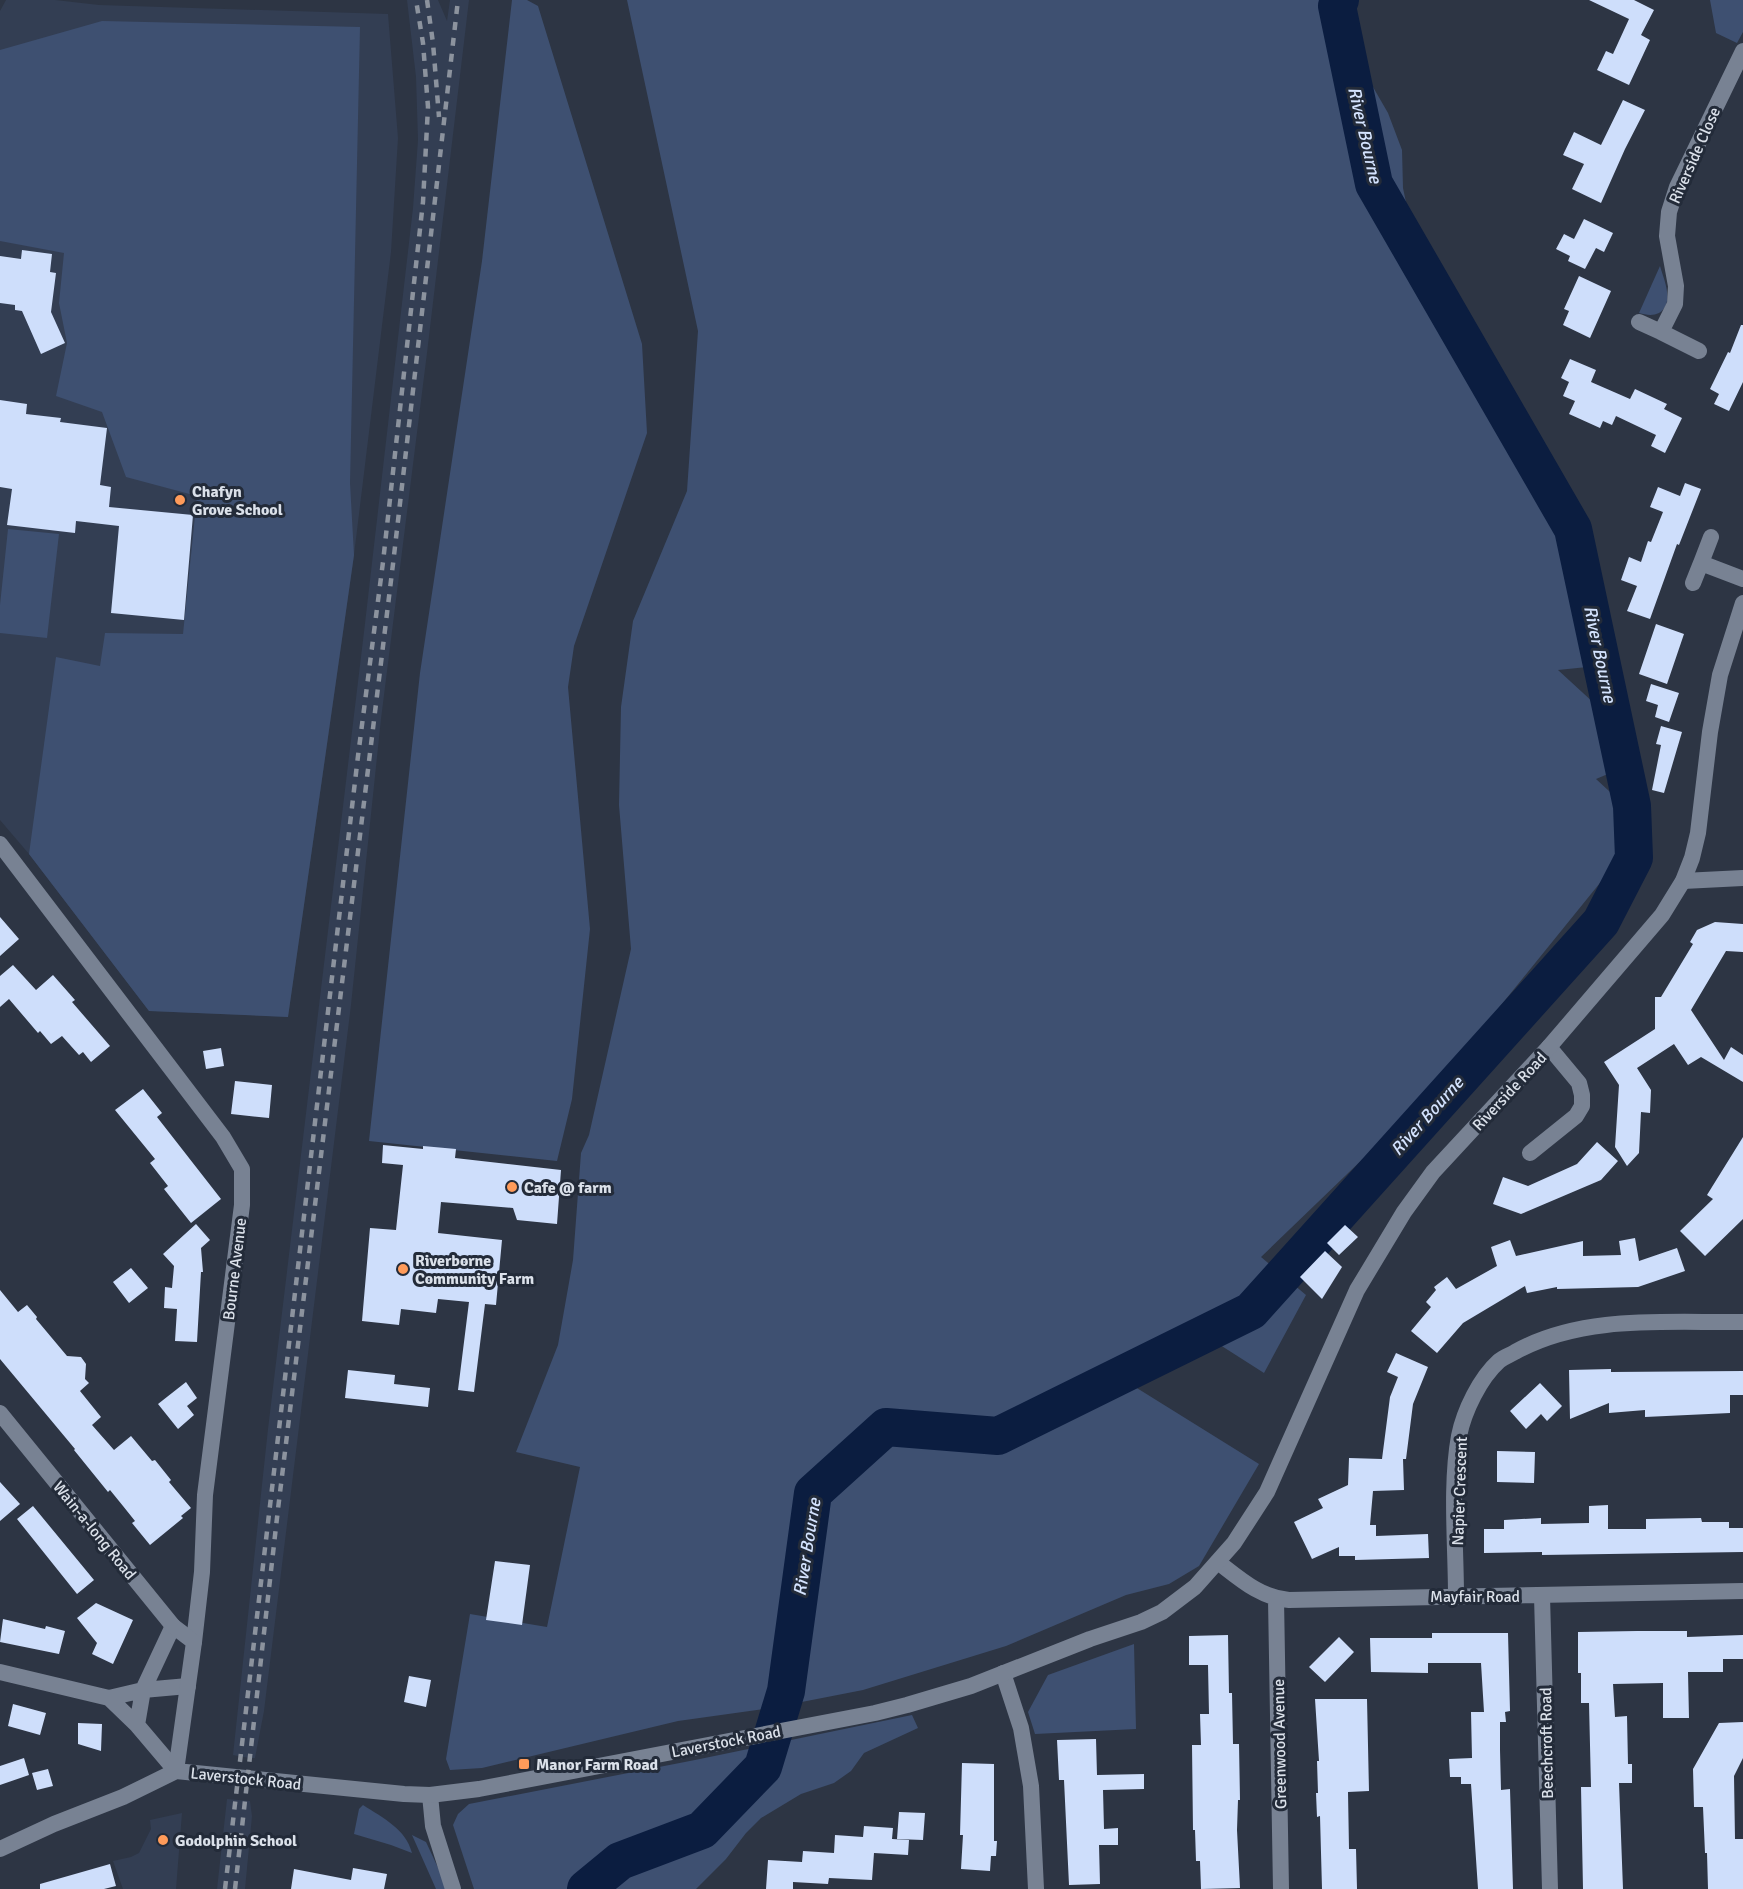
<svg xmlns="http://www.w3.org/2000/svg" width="1743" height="1889" viewBox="0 0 1743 1889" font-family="Signika,sans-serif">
<rect width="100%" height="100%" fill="#2d3544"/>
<path fill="#333e53" d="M6,0H55L99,5L388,14L398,138L391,252L354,555L288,1017L149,1011L29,854L0,820V11Z
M407,0H438L447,21L450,0H469L427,353L381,719L351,1005L264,1711L255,1758H249L233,1755L268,1429L364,632L413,208L418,140L416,77Z
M227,1799L250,1801L252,1816L245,1889H217Z
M182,1813L176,1889H123L113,1861L131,1857L139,1853L151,1829L150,1820Z"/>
<path fill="#3e5071" d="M512,0H527L538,6L642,344L647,433L574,646L568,687L590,929L572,1099L557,1161L369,1141L420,673L482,261Z
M627,0H1351L1348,8L1362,68L1388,113L1402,150L1403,188L1412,231L1390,238L1535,492L1557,536L1587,667L1558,670L1595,704L1615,771L1596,779L1622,803L1619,845L1608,873L1425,1099L1261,1257L1306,1295L1264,1373L1217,1343L1132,1385L1259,1464L1199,1566L1169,1584L1126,1595L1006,1646L863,1690L771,1708L678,1721L482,1768L450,1770L446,1759L470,1614L547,1627L580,1467L516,1452L558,1345L573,1260L581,1153L589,1135L631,949L619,805L621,707L633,621L687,491L698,331Z
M1710,0H1743V32L1737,43L1716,33Z
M102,21L360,27L350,483L354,555L288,1017L149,1011L29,854L56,657L100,666L105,633L183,634L197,496L126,477L102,412L56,396L67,343L59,303L64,253L0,241V50Z
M1660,266C1664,280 1675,303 1659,313C1653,316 1646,315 1639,313Z
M8,529L59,534L47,638L0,633V605Z
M1134,1644L1136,1729L1035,1734L1028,1712L1048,1675Z
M912,1715L918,1728L864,1753L851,1771L834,1783L801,1794L761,1818L746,1833L726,1859L696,1889H474L453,1825L458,1814L469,1804L695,1760Z
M363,1805C383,1818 406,1829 412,1853L391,1845L354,1834L359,1809Z
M412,1835L426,1842L448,1889H436Z"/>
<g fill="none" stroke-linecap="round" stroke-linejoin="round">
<path stroke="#0b1d40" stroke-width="38" d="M586,1889L620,1861L702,1830L763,1767L786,1691L813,1493L886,1427L998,1436L1251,1311L1601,922L1634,858L1632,806L1573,529L1374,184L1337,6L1340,0"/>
</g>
<path fill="#cedefb" d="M1589,0H1634L1654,10L1641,35L1650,40L1629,85L1597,70L1606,51L1613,54L1629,19Z
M1623,100L1645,110L1625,149L1601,203L1572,189L1584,164L1563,155L1574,132L1601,145Z
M1584,219L1613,233L1604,252L1596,248L1585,269L1568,261L1570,256L1556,249L1564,234L1574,239Z
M22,250L52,254L50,272L56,273L51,312L65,343L41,354L22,311L15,310V305L0,303V256L21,259Z
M1579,276L1611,291L1590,338L1563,325L1569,311L1564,309Z
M1741,325H1743V382L1729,411L1714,404L1719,394L1710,389L1728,352L1730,353Z
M1570,359L1596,370L1591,382L1630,399L1635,389L1667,404L1664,409L1682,418L1665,453L1651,446L1656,435L1616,416L1612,425L1603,421L1600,428L1569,414L1575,401L1563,396L1569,382L1561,378Z
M0,400L27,404L26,414L61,418L60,422L107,428L100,485L111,487L109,507L193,515L184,620L111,613L119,526L76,521L75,533L7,525L12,489L0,487Z
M1685,483L1701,489L1679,545L1677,544L1650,619L1627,611L1637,586L1621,580L1629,557L1641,562L1648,541L1651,542L1663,512L1650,507L1658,487L1680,496Z
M1656,624L1684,634L1667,684L1639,674Z
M1651,684L1679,693L1669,722L1655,717L1658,705L1646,701Z
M1661,726L1682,732L1664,793L1652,790L1661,745L1656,744Z
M0,917L19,939L0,956Z
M1715,922L1743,924V952L1726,951L1691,1010L1724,1060L1731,1047L1743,1055V1082L1701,1057L1688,1065L1674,1044L1637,1068L1651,1090L1650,1113L1641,1112L1639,1153L1627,1166L1615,1147L1619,1085L1604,1062L1655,1029V997H1661L1693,944L1690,942L1697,930Z
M13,965L36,990L53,975L75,1000L72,1002L110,1046L91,1062L83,1052L79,1055L62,1036L51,1044L40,1031L38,1033L9,999L0,1007V976Z
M221,1048L224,1066L206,1069L203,1051Z
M235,1081L272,1085L269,1118L231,1114Z
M143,1089L162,1113L157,1117L221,1199L191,1223L164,1189L168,1186L150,1163L155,1159L115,1110Z
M1743,1137V1219L1705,1256L1680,1231L1713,1199L1707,1195Z
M1597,1142L1618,1161L1601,1180L1521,1214L1493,1204L1503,1177L1528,1186L1577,1164Z
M383,1145L423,1149V1146L456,1149L455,1158L561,1170L557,1224L517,1220L513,1208L441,1202L438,1233L502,1240L496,1305L485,1304L474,1392L458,1390L469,1302L438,1299L436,1313L401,1309L399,1325L362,1321L370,1228L396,1230L403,1165L382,1163Z
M196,1224L210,1240L201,1248L203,1272H201L197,1342L175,1341L177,1309L164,1308L165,1287L172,1288L174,1266L163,1254Z
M1345,1225L1358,1237L1339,1255L1327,1243Z
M1635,1238L1639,1261L1677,1248L1685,1271L1638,1287L1557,1289V1287L1527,1293L1525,1286L1463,1323L1437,1353L1411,1331L1431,1307L1426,1302L1436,1290L1434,1287L1447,1277L1456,1289L1497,1266L1491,1247L1510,1240L1516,1256L1583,1241V1256L1621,1255L1619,1241Z
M1325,1251L1342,1267L1322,1299L1300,1277Z
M131,1268L148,1288L129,1303L113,1282Z
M0,1290L18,1312L27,1305L37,1317L36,1319L67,1356L81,1357L86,1364L85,1379L89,1383L80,1391L101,1417L92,1425L114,1450L131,1436L152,1461L155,1460L171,1480L169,1482L191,1508L181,1516L183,1518L150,1545L132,1523L135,1521L123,1506L110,1490L108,1492L74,1450L75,1449L0,1359Z
M1396,1353L1428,1367L1413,1404L1406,1459H1403L1404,1490L1373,1491L1370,1525H1376V1536L1428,1534L1429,1558L1355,1560V1556H1339V1547L1312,1559L1294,1522L1323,1508L1318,1499L1348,1485L1349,1458L1382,1459L1390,1397L1398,1377L1387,1372Z
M1611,1369V1372L1743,1371V1395H1730V1413L1645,1417V1410L1609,1413V1403L1570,1419L1569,1370Z
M348,1370L395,1375L394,1384L430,1388L428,1407L345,1398Z
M186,1382L197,1398L187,1406L194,1415L178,1429L158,1404Z
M1540,1383L1562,1406L1547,1421L1541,1414L1526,1429L1510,1411Z
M1497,1451L1535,1452L1534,1483L1497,1482Z
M0,1482L20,1504L0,1521Z
M1608,1505V1529H1646V1519L1701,1518L1702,1522H1729V1528H1743V1552L1542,1555V1552L1484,1553V1529H1504V1520L1541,1518V1524L1589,1523V1506Z
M33,1506L94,1580L77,1594L17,1519Z
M495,1561L530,1565L522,1625L486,1620Z
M96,1603L133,1620L113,1664L92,1654L97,1643L77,1618Z
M3,1619L45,1629L46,1626L65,1631L59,1654L0,1642Z
M1637,1631H1687V1637L1743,1635V1659H1723V1672H1688L1689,1718H1663V1683L1613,1684L1615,1717L1627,1716L1628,1764H1632V1783H1619L1623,1889H1583L1581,1787H1591L1589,1703H1581V1673H1578V1632Z
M1432,1633H1508L1510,1711L1505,1712L1506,1722H1500V1750L1501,1790L1510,1789L1513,1889H1478L1471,1784H1461V1777H1450L1449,1759L1472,1758L1471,1712H1484L1481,1663H1428V1673L1371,1672L1370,1638H1432Z
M1228,1635L1229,1693H1232L1233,1744H1239L1240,1800H1238L1237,1830L1240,1888L1201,1889L1200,1861H1196L1195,1830H1193L1192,1745H1201L1200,1714H1209L1208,1665H1189V1636Z
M1339,1637L1354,1652L1325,1682L1309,1667Z
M409,1676L431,1680L426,1707L404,1702Z
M1315,1699H1367L1369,1791L1348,1792L1349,1849H1356L1357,1889H1322L1320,1816L1317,1817L1316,1793H1318L1317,1761H1319Z
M13,1704L46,1713L40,1735L8,1726Z
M1743,1722V1758L1734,1776L1735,1839H1743V1889H1708L1707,1853H1705L1703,1807H1694L1693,1769L1719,1723Z
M78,1723L102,1724L101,1751L78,1744Z
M1096,1739L1097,1775L1144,1774V1789L1103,1790L1104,1829L1118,1828V1845H1099L1100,1884L1069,1885L1064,1780H1059L1057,1740Z
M24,1758L29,1775L0,1785V1766Z
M962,1763L994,1764V1841H997L996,1856H991L990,1871L961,1869L963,1835H960Z
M48,1769L53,1786L37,1790L32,1773Z
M899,1812L925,1813L923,1840L897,1839Z
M864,1826L893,1828L892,1839L909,1840L908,1855L874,1853L872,1880L829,1878L828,1884L793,1882V1889H766L768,1860L802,1862L803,1851L834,1853L835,1835L863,1837Z
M110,1864L116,1886L104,1889H40V1884Z
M353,1868L387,1874L384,1889H291L294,1869L351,1880Z"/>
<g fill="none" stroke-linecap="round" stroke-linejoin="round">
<path stroke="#788293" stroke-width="16" d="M1639,322L1661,332
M1699,351L1661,332L1675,304L1676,286L1667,236L1669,212L1677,187L1743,51
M1711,537L1701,563L1743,579
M1693,583L1701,563
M0,844L223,1137L242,1169V1205L205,1495L202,1572L194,1642
M1683,881L1743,878
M1530,1153L1576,1116L1582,1106V1095L1579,1083L1549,1047
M1218,1562C1240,1579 1261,1598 1289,1600L1743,1591
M1456,1596C1456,1545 1450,1486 1459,1436C1464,1411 1480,1378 1499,1361C1504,1357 1510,1355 1515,1352C1583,1314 1668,1323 1743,1322
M1542,1596L1550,1889
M1276,1599L1281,1889
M0,1672L109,1698L143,1690L188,1686
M1003,1673L1021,1728L1031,1786L1036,1889
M109,1698L137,1725L176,1771
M137,1725L143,1690L173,1626
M430,1795L433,1826L453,1889"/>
<path stroke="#788293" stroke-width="16" d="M0,1413L173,1626L194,1642L176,1771
M0,1849L54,1824L123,1797L176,1771L404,1794L430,1795L479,1789L875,1713L907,1705L971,1686L1090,1639L1141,1622L1162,1612L1195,1587L1234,1543L1267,1492L1357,1290L1404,1212L1433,1172L1549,1047L1662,915L1683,881L1692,858L1698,833L1710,732L1720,675L1743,603"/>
<path stroke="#8c939e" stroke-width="4.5" stroke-dasharray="8 8" stroke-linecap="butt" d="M427,0L433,43L439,117
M225,1889L358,756L383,562L423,202L428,107L423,43L416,0
M235,1889L278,1509L393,564L458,0"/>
</g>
<g fill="#ff9b5a" stroke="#232b39" stroke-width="2">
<circle cx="180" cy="500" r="6"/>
<circle cx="512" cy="1187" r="6"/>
<circle cx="403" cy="1269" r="6"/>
<rect x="518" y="1758" width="12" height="12" rx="3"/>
<circle cx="163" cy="1840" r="6"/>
</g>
<g text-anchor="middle" stroke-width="6" stroke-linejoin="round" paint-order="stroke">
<g font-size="16" fill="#dbe1ea" stroke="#232b39">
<text transform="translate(1694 155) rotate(-66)" y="6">Riverside Close</text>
<text transform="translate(1509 1091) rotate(-47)" y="6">Riverside Road</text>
<text transform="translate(234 1269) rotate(-83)" y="6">Bourne Avenue</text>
<text transform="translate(1459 1491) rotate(-88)" y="6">Napier Crescent</text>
<text transform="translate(95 1530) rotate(51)" y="6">Wain-a-long Road</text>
<text x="1475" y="1602">Mayfair Road</text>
<text transform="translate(726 1741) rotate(-11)" y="6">Laverstock Road</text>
<text transform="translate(1546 1743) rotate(-91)" y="6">Beechcroft Road</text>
<text transform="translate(1279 1744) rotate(-91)" y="6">Greenwood Avenue</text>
<text transform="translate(246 1778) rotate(6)" y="6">Laverstock Road</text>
</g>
<g font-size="16" font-weight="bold" fill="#dbe1ea" stroke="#232b39" text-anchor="start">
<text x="192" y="497">Chafyn<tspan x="192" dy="18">Grove School</tspan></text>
<text x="524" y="1193">Cafe @ farm</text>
<text x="415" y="1266">Riverborne<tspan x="415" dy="18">Community Farm</tspan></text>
<text x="536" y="1770">Manor Farm Road</text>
<text x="175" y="1846">Godolphin School</text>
</g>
<g font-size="18" font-style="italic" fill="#d5e4ff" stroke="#232b39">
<text transform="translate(1365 135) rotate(77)" y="6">River Bourne</text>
<text transform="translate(1600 654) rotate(78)" y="6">River Bourne</text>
<text transform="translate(1427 1116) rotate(-48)" y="6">River Bourne</text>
<text transform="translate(807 1547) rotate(-81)" y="6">River Bourne</text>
</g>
</g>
</svg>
